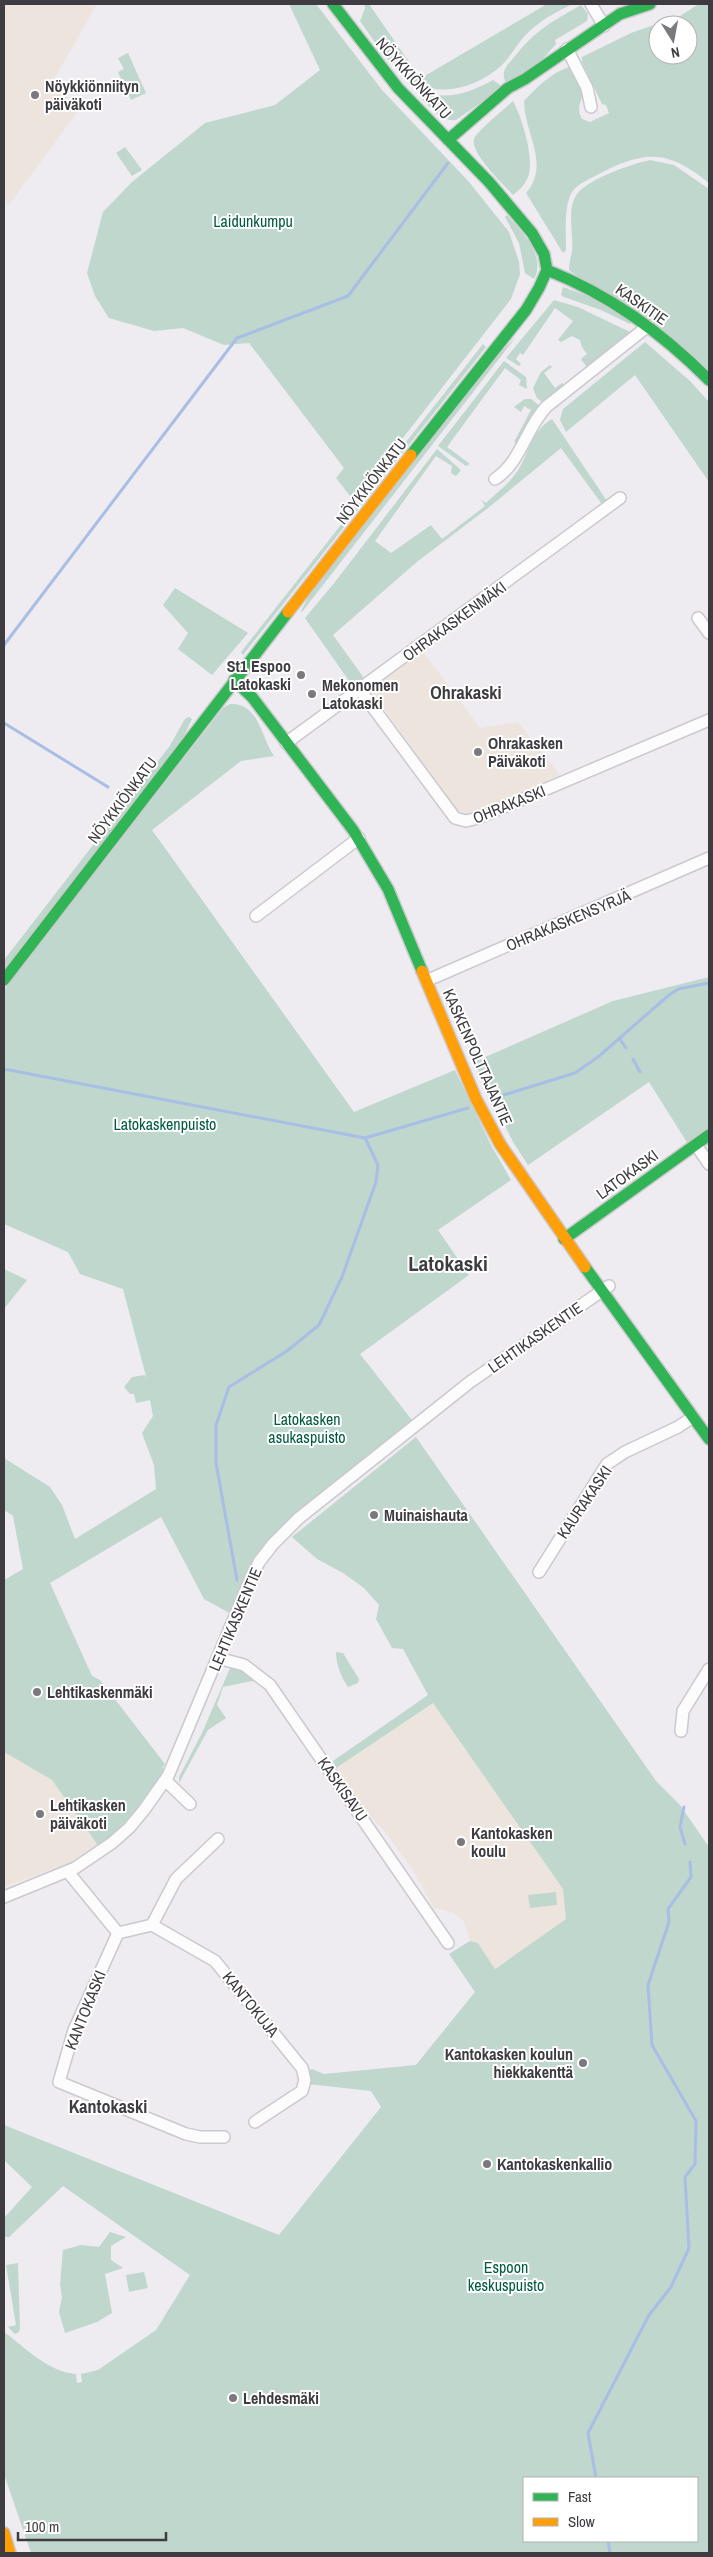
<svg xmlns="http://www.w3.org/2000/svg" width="713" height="2557" viewBox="0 0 713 2557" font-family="'Archivo Narrow',sans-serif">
<rect width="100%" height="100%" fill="#eeebf1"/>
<path fill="#ede5dd" d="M4,4H97L54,79L78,111L9,205L4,198Z
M419,646L480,728L518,722L560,775L480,810L468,813L457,810L372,692L374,684Z
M433,1703L563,1889L567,1919L494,1969L478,1943L470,1941L464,1921L452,1912L434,1908L411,1867L382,1828L369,1815L336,1768Z
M4,1752L52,1780L99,1847L66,1868L64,1865L4,1887Z"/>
<path fill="#bfd7cd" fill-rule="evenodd" d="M289,4H316L382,90L469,182L509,232L519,262L520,274L511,299L354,501L336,478L344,468L249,343L224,345L183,328L154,331L109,318L95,296L87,273L103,212L132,182L205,123L275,105L320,70Z
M364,4H369L416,72L423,77L547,4H572C559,11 544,18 533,28C520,38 513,54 501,66C476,88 438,99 409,79C389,66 374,40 360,21L365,8Z
M699,4H709V183C667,149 644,150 597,175C588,180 574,185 570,196C564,212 566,232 566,250L563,253L526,193C551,164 524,133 524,101C536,88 554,70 571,67C575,74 581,83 582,91C583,102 575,107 582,119L590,122L609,113L606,105L602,104L582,62V57L631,33L680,16ZM658,25H688V55H658Z
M581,5L588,14L587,21L555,40L556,44L540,62L507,85C499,71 507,66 516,55C537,29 553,21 581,5Z
M128,53L146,93L131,100L118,72L124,69L118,58Z
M493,80L503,87L456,120C441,122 429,106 419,96L424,91C447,102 473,91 493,80Z
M513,101C522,118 535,159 528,177C525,185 519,190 513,195C504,185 470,153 474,139C478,130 505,109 513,101Z
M125,147L142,170L132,176L116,153Z
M650,160L674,165L709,189V375L569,270C569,263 571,258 572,251C574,234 566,210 577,194C588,179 631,164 650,160Z
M507,215C521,231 547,256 534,279L525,273L519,243L505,217Z
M563,287L593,298L632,321L630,324L601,310L564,297L561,295Z
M554,300L578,307L632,333L587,367L581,359L587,354L582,347L580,340L572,336L561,342L558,340L573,321L555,308L523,355L520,353L516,359L521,364L519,366L506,358Z
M516,337L302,612L301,611L310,594L492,361Z
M645,342L690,381L709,402V482L635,375L566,432L560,420L563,409Z
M483,344L486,347L243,655L241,652Z
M504,361L526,377L527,389L519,385L521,380L505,368L447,447L470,464L466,466L438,446Z
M550,365L552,367L544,373L555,388L562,383L565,387L545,404L537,398L533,388L541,372Z
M525,399H531L540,406L516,443L514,442L531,410L524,406L521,412L514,407Z
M552,419L609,504L604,507L561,448L488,508L418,561L333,635L366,681L354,688L305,618L335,582L437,449L461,470L456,476L451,473L452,466L436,456L375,541L391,553L431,525L442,539L485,506L481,500L486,503C498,492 512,481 520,467C530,449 533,430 552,419Z
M175,588L248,633L212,675L178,649L188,633L163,605Z
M230,704C259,702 261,738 274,756L241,761L152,830L354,1112L455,1070L492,1147L511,1180L438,1230L469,1275L360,1354L412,1420L399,1434L289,1521L233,1615L204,1599L161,1517L50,1583L92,1676L100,1680L165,1764L162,1768L165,1769C148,1800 126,1824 99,1847L52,1780L4,1752V1580L23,1569L13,1516L4,1510V1458L50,1487L62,1505L75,1539L156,1489L154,1465L142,1433L153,1416L150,1400L136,1403L134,1394H130L124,1387L132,1377L145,1375L147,1380L123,1289L80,1274L68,1252L4,1224V990L223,708Z
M189,717L192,719L183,738L4,970V960L169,747L185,719Z
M709,977V1128L688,1144L649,1082L528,1165L513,1142L474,1062L613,1001Z
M4,1269L27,1280L4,1309Z
M416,1437L656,1781L680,1805L709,1847V2553H31L4,2474V2332C26,2348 48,2372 76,2374L77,2383L82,2382L81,2374L98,2370L156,2330L190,2275L63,2186L9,2237H4V2218L32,2187L4,2160V2125L279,2235L381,2107L371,2091L308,2084L307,2071L312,2069L324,2074L416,2065L475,1992L449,1954L470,1941L478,1943L495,1969L566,1919L563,1889L433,1703L336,1768L333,1761L428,1695L403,1649L392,1648L376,1619L379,1605L364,1588L343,1573L317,1559L292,1537ZM524,2478H697V2541H524Z
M336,1652L343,1653L359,1679L358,1683L348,1687C341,1677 336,1664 336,1652Z
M231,1666L258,1679L257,1682L252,1681L223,1687L217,1705L226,1718L208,1730L179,1783V1777L202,1733Z
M556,1892L557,1905L530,1908L528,1895Z
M110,2232L126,2237L111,2246V2260L123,2268L105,2274L112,2313L97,2322L65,2333L59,2312L62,2297L60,2285L63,2250L81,2245L99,2247Z
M18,2263L20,2328L19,2332L15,2334L8,2327L16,2325L6,2265Z
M144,2272L148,2288L129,2292L126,2275Z"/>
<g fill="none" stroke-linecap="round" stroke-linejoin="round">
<path stroke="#a9bee4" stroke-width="3" d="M4,645L237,338L348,296L448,163
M4,723L108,787
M619,1038L626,1048
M633,1059L640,1072
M4,1069L365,1138L468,1108
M494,1098L575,1073L598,1057L669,995L678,989L709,983
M237,1580L216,1463V1425L229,1387L287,1351L319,1325L342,1277L376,1182L378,1165L365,1138
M684,1807L680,1827L685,1844
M596,2478L588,2433L649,2315L671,2287L689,2248L685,2177L695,2164L696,2121L652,2045L648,1985L669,1922L668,1909L691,1877L690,1862
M608,2541L610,2553"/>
<defs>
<path id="street" d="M591,4L604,26
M567,49L587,88L591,107
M495,479C521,462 525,430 546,407L648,326
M698,618L709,633
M360,690L455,818L466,821L478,818L709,720
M286,743L620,498
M256,916L359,838
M426,981L709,858
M696,1145L709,1164
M539,1572L607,1464L625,1452L678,1427L693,1417
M218,1658L244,1665L270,1685L448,1943
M681,1731L683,1711L709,1669
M166,1781L190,1804
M68,1872L118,1933L74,2030L59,2082L186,2134L200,2137H224
M4,1897L75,1868L112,1843L129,1828L144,1810L168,1776L248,1585L259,1562L273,1544L299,1518L470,1382L609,1286
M152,1925L176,1879L218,1839
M118,1933L152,1925L215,1961L302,2068L305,2080L302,2091L255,2122"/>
<path id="fast" d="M333,4L398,88L489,182L532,233L544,254L547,270L539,288L526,310L411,455
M448,140L508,88L525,79L620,14L650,4
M547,270C610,295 661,332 709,380
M234,680L252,697L353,830L388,889L422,971
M4,980L288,612
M564,1239L709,1135
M585,1267L709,1439"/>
<path id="slow" d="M288,612L411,455
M422,971L476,1099L500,1144L585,1267
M4,2533L10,2553"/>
</defs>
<use href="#street" stroke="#cbc9ce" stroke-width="14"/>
<use href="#fast" stroke="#cbc9ce" stroke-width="14"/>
<use href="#slow" stroke="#cbc9ce" stroke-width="14"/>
<use href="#street" stroke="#fcfcfd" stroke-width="11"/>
<use href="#fast" stroke="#30b455" stroke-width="11"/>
<use href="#slow" stroke="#ff9f0a" stroke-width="11"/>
</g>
<g fill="#7c797e" stroke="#fff" stroke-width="2">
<circle cx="35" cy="95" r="5"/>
<circle cx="301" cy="675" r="5"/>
<circle cx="312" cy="694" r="5"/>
<circle cx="478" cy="752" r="5"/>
<circle cx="374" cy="1515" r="5"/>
<circle cx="37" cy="1692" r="5"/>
<circle cx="40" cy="1814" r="5"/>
<circle cx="461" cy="1842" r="5"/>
<circle cx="583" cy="2063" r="5"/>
<circle cx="487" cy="2164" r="5"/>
<circle cx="233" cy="2398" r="5"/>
</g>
<g text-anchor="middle" stroke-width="4" stroke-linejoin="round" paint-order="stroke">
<g font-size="16" fill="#3e3c40" stroke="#fff">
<text transform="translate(414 78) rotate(48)" y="6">NÖYKKIÖNKATU</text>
<text transform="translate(642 304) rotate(35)" y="6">KASKITIE</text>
<text transform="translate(371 481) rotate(-52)" y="6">NÖYKKIÖNKATU</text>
<text transform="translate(454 621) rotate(-36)" y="6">OHRAKASKENMÄKI</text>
<text transform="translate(122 800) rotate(-53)" y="6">NÖYKKIÖNKATU</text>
<text transform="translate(509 804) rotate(-22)" y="6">OHRAKASKI</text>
<text transform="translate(568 920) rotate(-23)" y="6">OHRAKASKENSYRJÄ</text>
<text transform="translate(478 1057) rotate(66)" y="6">KASKENPOLTTAJANTIE</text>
<text transform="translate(627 1174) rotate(-36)" y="6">LATOKASKI</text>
<text transform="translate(535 1337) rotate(-35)" y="6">LEHTIKASKENTIE</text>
<text transform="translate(584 1502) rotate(-56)" y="6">KAURAKASKI</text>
<text transform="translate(235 1619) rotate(-67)" y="6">LEHTIKASKENTIE</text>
<text transform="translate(343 1789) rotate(55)" y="6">KASKISAVU</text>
<text transform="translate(251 2004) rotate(51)" y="6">KANTOKUJA</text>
<text transform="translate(85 2010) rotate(-68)" y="6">KANTOKASKI</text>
</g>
<g font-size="16" font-weight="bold" fill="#3e3c40" stroke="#fff" text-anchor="start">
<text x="45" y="92">Nöykkiönniityn<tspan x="45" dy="18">päiväkoti</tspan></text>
<text x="291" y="672" text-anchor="end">St1 Espoo<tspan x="291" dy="18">Latokaski</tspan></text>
<text x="322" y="691">Mekonomen<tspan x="322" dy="18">Latokaski</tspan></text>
<text x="488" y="749">Ohrakasken<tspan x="488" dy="18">Päiväkoti</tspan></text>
<text x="384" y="1521">Muinaishauta</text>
<text x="47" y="1698">Lehtikaskenmäki</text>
<text x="50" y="1811">Lehtikasken<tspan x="50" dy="18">päiväkoti</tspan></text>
<text x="471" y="1839">Kantokasken<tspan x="471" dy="18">koulu</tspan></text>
<text x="573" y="2060" text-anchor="end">Kantokasken koulun<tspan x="573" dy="18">hiekkakenttä</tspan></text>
<text x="497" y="2170">Kantokaskenkallio</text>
<text x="243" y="2404">Lehdesmäki</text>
</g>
<g font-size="16" fill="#015c3f" stroke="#fff">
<text x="253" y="227">Laidunkumpu</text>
<text x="165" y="1130">Latokaskenpuisto</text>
<text x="307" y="1425">Latokasken<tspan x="307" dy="18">asukaspuisto</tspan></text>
<text x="506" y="2273">Espoon<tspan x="506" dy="18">keskuspuisto</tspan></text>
</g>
<g font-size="18" font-weight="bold" fill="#3e3c40" stroke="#fff">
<text x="466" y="699">Ohrakaski</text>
<text x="108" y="2113">Kantokaski</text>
</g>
<g font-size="21" font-weight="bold" fill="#3e3c40" stroke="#fff">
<text x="448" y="1271">Latokaski</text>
</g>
</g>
<rect width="713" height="2557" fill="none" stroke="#3e3c40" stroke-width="10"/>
<rect x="523" y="2477" width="175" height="65" fill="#ffffff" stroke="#b2b1b3"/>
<rect x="533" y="2493" width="25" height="8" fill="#30b455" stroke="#b2b1b3"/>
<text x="568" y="2502" font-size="15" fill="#3e3c40">Fast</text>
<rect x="533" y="2518" width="25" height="8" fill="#ff9f0a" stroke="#b2b1b3"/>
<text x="568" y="2527" font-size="15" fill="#3e3c40">Slow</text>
<g transform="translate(673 40) rotate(169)"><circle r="24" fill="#ffffff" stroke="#b2b1b3"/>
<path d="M0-4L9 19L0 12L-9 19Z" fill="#7c797e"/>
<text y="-8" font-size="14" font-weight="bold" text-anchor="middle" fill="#3e3c40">N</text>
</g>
<path d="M18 2532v8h148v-8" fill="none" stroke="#3e3c40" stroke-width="2.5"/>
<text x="25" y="2532" font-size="15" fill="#3e3c40" stroke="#ffffff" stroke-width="4" paint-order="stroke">100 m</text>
</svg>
